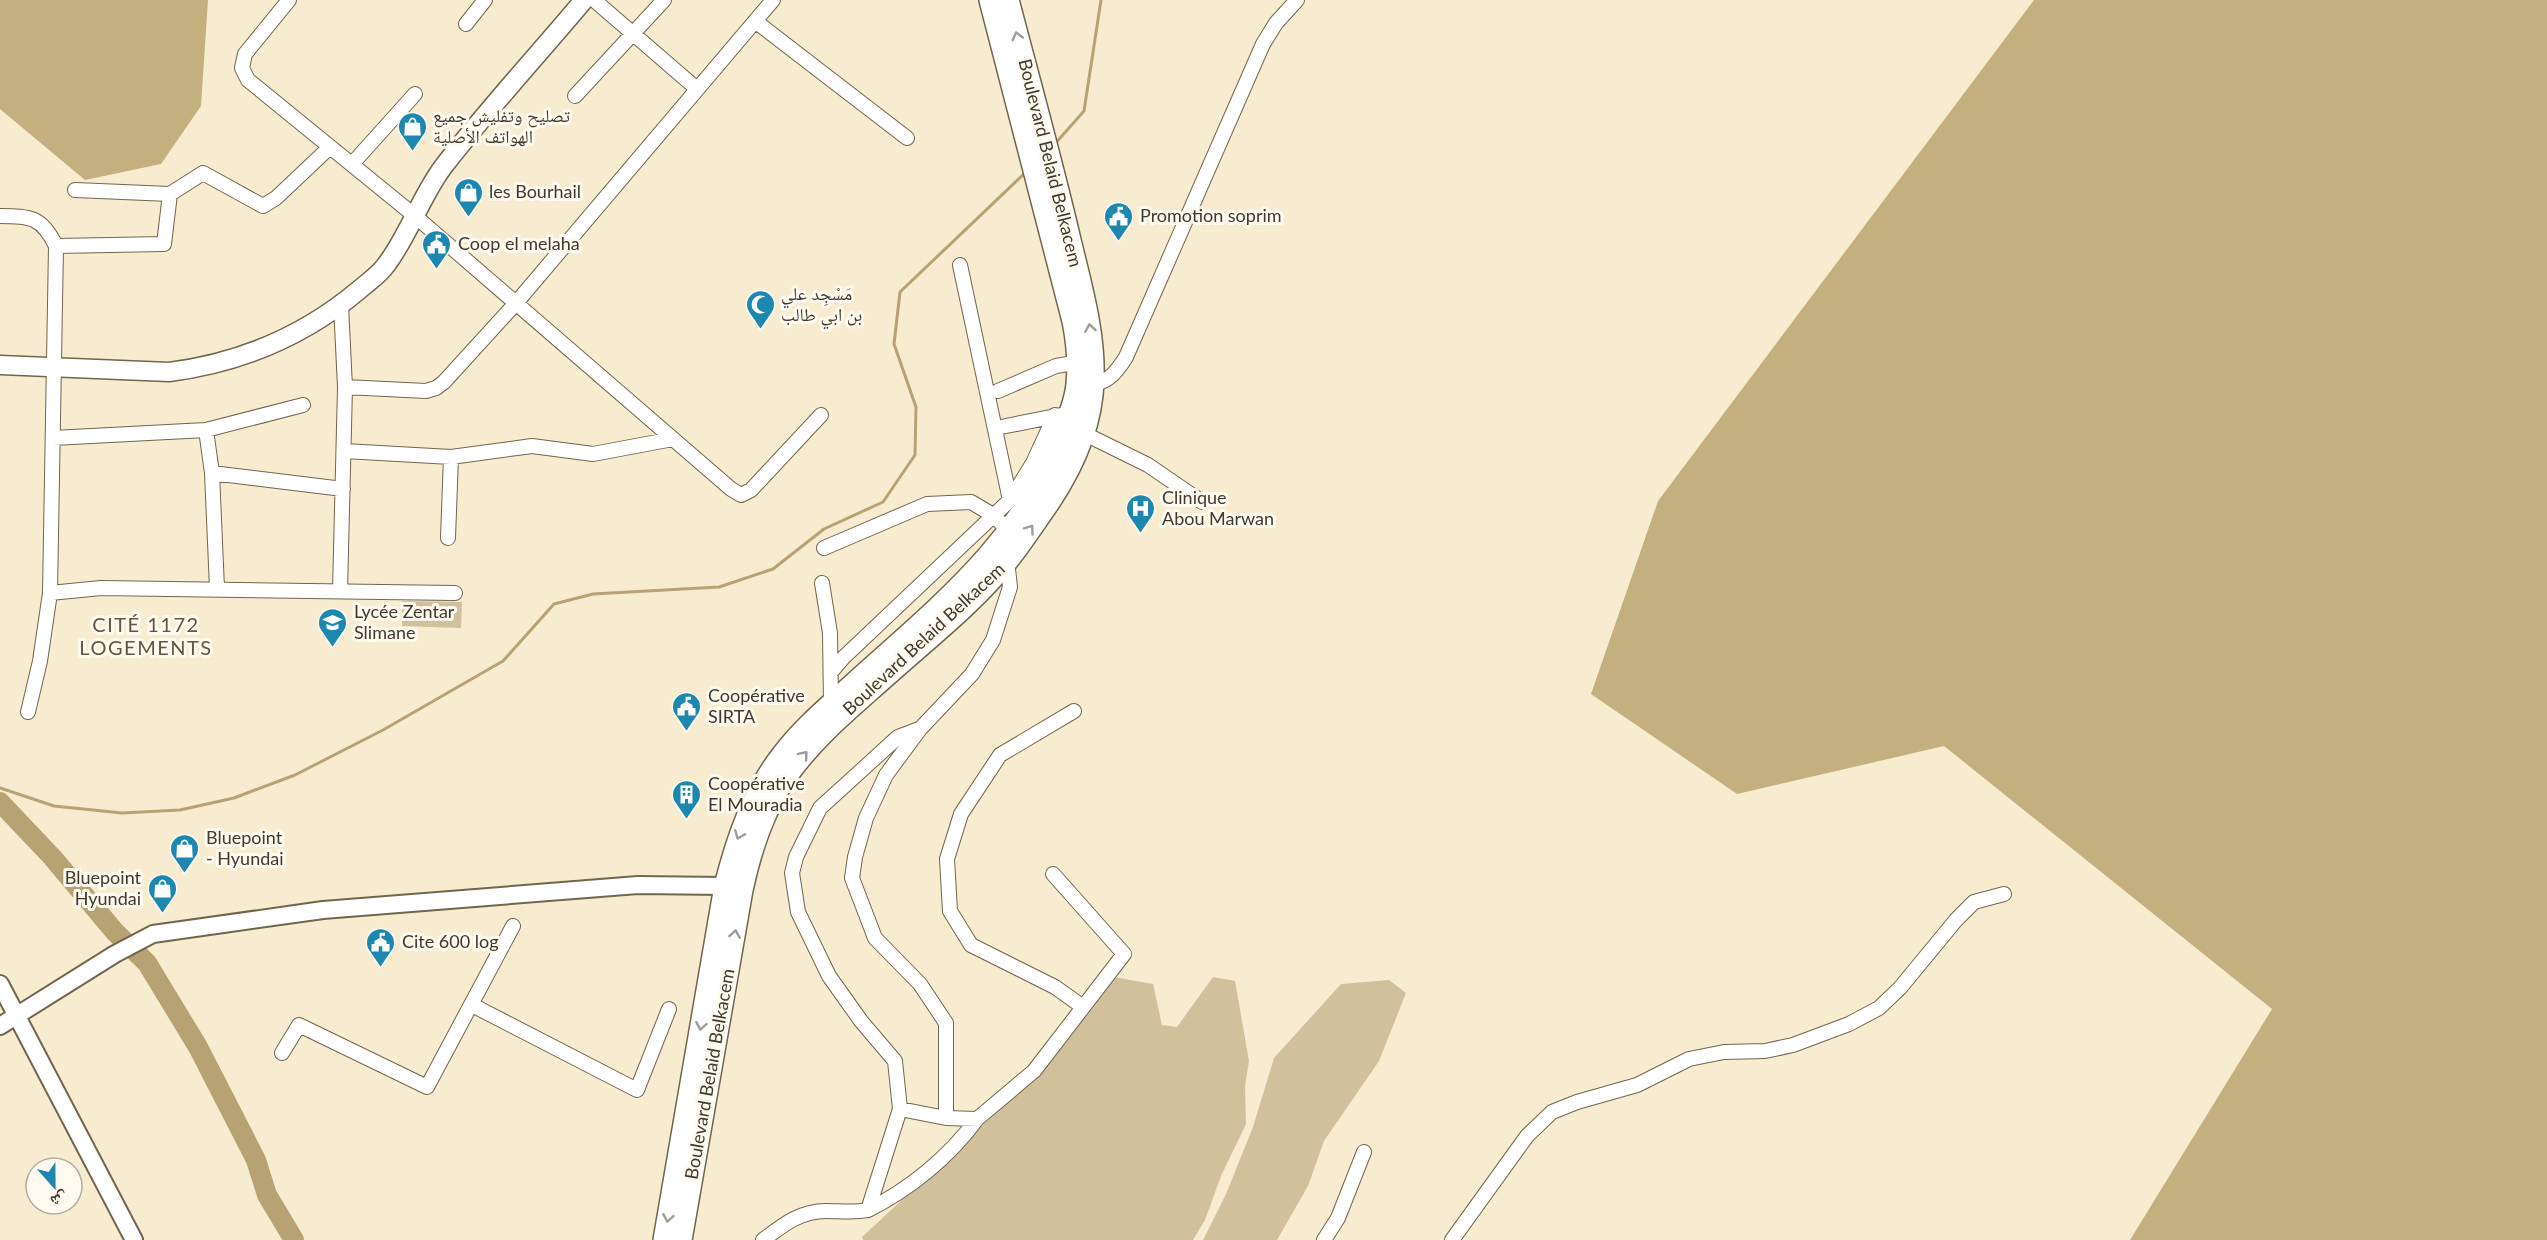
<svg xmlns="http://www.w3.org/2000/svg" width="2547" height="1240" viewBox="0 0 2547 1240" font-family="Lato,'Noto Naskh Arabic',sans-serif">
<rect width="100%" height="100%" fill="#f8ecd0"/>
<path fill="#d0c09c" d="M402,601L462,602L461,628L402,626Z
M1108,976L1153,984L1162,1025L1177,1027L1213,977L1235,981L1249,1061L1245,1086L1246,1124L1221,1176L1205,1220L1193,1240H863L862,1237L1044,1068Z
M1389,980L1406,993L1379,1061L1324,1141L1308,1186L1277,1240H1203L1226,1194L1253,1127L1274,1058L1341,984Z"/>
<path fill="#c4af7f" d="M0,0H208L201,106L161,164L85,180L0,109Z
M2034,0H2547V1240H2130L2272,1009L1944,746L1737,794L1591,694L1658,501Z"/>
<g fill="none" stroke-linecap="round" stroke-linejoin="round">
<path stroke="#b7a273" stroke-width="3" d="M1054,145L1084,111L1101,0
M0,788L54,806L122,813L180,810L234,798L295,775L383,730L503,661L554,604L593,594L719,587L773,569L824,529L883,502L915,455L916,407L894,344L900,292L1026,172"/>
<path stroke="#b7a273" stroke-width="20" d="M0,802L53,858L115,932L147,963L198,1047L256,1160L267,1195L294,1240"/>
<defs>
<path id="minor" d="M289,0L245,54L242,68L248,80L415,216L731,489L741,495L751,490L821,415
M594,0L697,89
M755,21L907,138
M466,24L485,0
M575,96L664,0
M352,164L415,94
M75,190L170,194L203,173L263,206L276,198L330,147
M0,216C31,216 42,217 56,246L50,593L40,661L28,712
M56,246L164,244L170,194
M1085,384C1106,386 1116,373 1126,357L1263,44L1276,23L1297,0
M345,387L426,391L436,388L444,382L516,303L773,0
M998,391L1056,366L1086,361
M996,428L1061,415
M206,430L212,473L217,588
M1083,433L1148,465L1202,502
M53,438L206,430L303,405
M344,451L451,457L448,538
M451,457L532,446L593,454L673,439
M212,473L343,489
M1010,500L1033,463L1055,415
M824,548L927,504L971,502L993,515L1009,531
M822,583L830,633L831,704
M340,591L345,387L341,305
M50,593L101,588L455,593
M831,672L843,658L1010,500L960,265
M1074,711L1000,755L961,814L947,859L950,911L971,945L1055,987L1083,1007
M472,1005L637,1090L669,1009
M282,1053L299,1025L427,1087L513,926
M900,1109L895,1061L861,1021L829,976L798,912L792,873L796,857L820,808L898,737L919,729
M946,1118V1023L920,984L875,938L852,878L855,857L866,818L886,775L920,729L972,674L993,640L1010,587L1007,560
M868,1210C910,1189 949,1157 977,1119
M763,1240C783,1225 800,1211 826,1211C841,1211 853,1213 868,1210L900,1109L946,1118L977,1119L1034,1071L1124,954L1053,874
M1324,1240L1338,1218L1364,1152
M1452,1240L1527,1136L1552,1112L1577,1102L1637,1085L1689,1059L1724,1052L1765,1051L1793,1045L1849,1024L1879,1008L1900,988L1956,920L1974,902L2004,894"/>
<path id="tertiary" d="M0,984L134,1240
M0,1026L115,954L153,934L323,910L638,885L725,886"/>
<path id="secondary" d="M0,365L169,372C240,363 304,336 359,290C368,282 379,275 386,265C409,235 420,198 443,167C487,110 537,56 584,0"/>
<path id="primary" d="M664,1240L725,886C737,839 753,792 783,754C805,725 834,702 861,677C941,605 1026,537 1063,432C1069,416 1076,400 1077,384C1079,363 1077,341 1073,321L990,0
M681,1240L742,890C750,852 762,814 784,780C811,740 849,709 885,677C926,640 973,604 1008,560C1023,541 1036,521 1050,501C1073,466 1092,424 1093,381C1095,333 1081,286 1070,240C1051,159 1029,80 1008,0"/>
</defs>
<use href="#minor" stroke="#70654d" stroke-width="16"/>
<use href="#tertiary" stroke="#70654d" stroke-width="20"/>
<use href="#secondary" stroke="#70654d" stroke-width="21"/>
<use href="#primary" stroke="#70654d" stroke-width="24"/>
<use href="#minor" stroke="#fff" stroke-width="14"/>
<use href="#tertiary" stroke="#fff" stroke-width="16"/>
<use href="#secondary" stroke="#fff" stroke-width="18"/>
<use href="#primary" stroke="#fff" stroke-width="21"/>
</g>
<defs><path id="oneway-chevron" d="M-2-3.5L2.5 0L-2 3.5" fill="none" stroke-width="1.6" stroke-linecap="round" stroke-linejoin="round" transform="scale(1.5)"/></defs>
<g stroke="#9e9c97">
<use href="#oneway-chevron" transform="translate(1017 36) rotate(-105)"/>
<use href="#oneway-chevron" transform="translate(1090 328) rotate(-99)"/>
<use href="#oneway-chevron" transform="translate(1030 529) rotate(-54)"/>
<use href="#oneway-chevron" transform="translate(804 755) rotate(-50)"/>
<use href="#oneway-chevron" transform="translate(739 835) rotate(112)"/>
<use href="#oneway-chevron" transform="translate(735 934) rotate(-81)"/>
<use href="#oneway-chevron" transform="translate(701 1026) rotate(100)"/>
<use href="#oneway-chevron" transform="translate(668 1218) rotate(100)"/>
</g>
<defs>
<symbol id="shop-pin" viewBox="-11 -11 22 30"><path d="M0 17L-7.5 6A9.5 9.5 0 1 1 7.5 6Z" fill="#1c87af" stroke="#fefaef"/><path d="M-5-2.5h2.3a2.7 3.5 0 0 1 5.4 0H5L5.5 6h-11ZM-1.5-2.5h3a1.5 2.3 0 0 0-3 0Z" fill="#fff"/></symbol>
<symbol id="civic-pin" viewBox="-11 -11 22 30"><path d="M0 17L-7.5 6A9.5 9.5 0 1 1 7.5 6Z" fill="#1c87af" stroke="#fefaef"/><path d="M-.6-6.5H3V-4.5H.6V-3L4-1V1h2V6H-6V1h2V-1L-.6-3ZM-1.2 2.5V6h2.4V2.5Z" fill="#fff"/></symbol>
<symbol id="mosque-pin" viewBox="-11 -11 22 30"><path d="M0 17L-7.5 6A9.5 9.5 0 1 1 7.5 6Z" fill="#1c87af" stroke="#fefaef"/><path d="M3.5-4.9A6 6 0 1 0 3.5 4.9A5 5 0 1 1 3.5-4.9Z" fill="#fff"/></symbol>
<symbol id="hospital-pin" viewBox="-11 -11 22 30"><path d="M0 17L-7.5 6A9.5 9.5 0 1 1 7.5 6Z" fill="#1c87af" stroke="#fefaef"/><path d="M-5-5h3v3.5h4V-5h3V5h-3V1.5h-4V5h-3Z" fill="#fff"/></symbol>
<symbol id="school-pin" viewBox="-11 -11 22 30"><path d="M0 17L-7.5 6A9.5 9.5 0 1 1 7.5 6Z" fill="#1c87af" stroke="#fefaef"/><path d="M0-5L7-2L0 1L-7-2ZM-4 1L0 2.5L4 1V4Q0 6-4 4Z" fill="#fff"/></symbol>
<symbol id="building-pin" viewBox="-11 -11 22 30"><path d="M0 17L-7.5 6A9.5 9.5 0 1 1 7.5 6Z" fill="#1c87af" stroke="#fefaef"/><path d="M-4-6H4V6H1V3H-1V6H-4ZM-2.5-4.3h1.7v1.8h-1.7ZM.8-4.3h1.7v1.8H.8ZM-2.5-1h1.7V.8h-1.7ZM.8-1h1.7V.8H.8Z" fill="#fff"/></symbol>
</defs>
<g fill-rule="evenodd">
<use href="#shop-pin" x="396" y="110" width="33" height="45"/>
<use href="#shop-pin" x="452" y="176" width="33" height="45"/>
<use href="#civic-pin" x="1102" y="200" width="33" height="45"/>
<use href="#civic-pin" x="420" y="228" width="33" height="45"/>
<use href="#mosque-pin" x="744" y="288" width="33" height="45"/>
<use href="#hospital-pin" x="1124" y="492" width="33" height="45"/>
<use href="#school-pin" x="316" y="606" width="33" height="45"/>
<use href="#civic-pin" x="670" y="690" width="33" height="45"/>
<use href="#building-pin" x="670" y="778" width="33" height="45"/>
<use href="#shop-pin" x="168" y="832" width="33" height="45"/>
<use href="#shop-pin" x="146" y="872" width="33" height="45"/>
<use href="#civic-pin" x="364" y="926" width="33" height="45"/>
</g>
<g text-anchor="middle" stroke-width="6" stroke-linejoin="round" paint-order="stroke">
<g font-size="18" fill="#3e3a2f" stroke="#fefaef" text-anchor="start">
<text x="433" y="122">تصليح وتفليش جميع<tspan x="433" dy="21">الهواتف الأصلية</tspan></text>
<text x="489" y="198">les Bourhail</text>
<text x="1140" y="222">Promotion soprim</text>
<text x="458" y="250">Coop el melaha</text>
<text x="781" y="300">مَسْجِد علي<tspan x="781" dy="21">بن ابي طالب</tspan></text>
<text x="1162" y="504">Clinique<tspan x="1162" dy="21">Abou Marwan</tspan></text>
<text x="354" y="618">Lycée Zentar<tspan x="354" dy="21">Slimane</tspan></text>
<text x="708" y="702">Coopérative<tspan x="708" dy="21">SIRTA</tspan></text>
<text x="708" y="790">Coopérative<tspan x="708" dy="21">El Mouradia</tspan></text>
<text x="206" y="844">Bluepoint<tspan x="206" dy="21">- Hyundai</tspan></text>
<text x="141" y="884" text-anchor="end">Bluepoint<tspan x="141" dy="21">Hyundai</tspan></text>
<text x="402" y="948">Cite 600 log</text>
</g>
<g font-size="18" fill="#3e3a2f" stroke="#fefaef">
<text transform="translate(1050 163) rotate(76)" y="6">Boulevard Belaid Belkacem</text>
<text transform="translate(924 639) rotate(-43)" y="6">Boulevard Belaid Belkacem</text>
<text transform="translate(710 1074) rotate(-80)" y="6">Boulevard Belaid Belkacem</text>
</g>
<g font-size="20" letter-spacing="1.5" fill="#61563f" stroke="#fefaef">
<text x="146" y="632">CITÉ 1172<tspan x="146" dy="23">LOGEMENTS</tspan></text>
</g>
</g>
<g transform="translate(54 1186) rotate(159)"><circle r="28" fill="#fefaef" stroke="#b1ada2" stroke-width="1.5"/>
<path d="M0-4.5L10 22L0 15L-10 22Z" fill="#1c87af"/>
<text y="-9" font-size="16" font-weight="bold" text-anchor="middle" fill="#3e3a2f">ش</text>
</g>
</svg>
